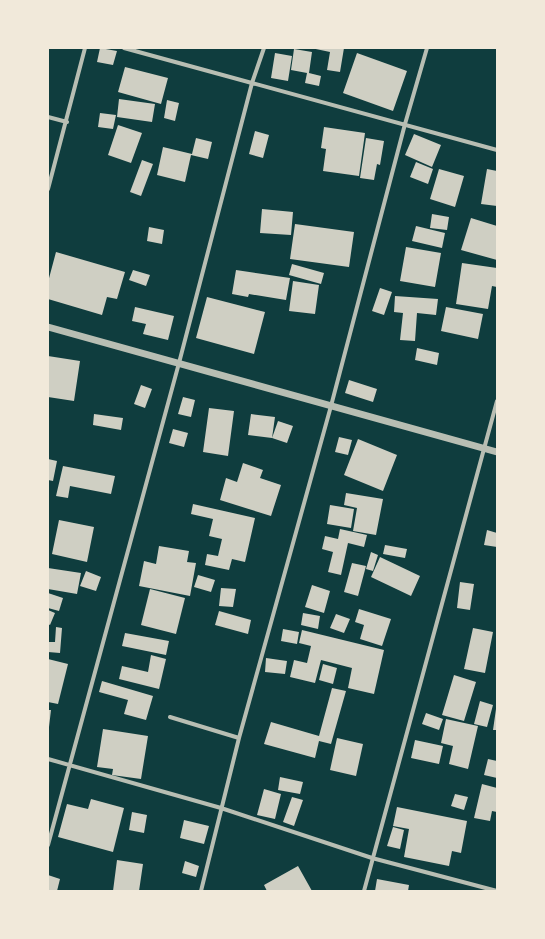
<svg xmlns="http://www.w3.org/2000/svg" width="545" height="939" viewBox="0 0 545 939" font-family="Jost,sans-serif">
<rect width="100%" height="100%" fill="#0f3d3e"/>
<path fill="#cfcfc3" d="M100,48L117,51L113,65L97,62Z
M311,48H344L340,72L327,70L330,52Z
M294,49L312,52L309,73L321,76L319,86L305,83L307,73L291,70Z
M275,53L292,56L288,81L271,78Z
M357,53L407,71L393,111L343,93Z
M125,67L168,78L161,104L118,92Z
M119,99L155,104L152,122L117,117Z
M167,100L179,103L175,121L164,118Z
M100,113L116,115L113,129L98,127Z
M118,125L142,133L131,163L108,155Z
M324,127L365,133L359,176L323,171L326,149L321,148Z
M255,131L269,135L263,158L249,154Z
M414,134L441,145L432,167L405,155Z
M196,138L212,142L208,159L191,155L185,182L157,175L163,147L192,154Z
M366,138L384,141L380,165L377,164L374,180L360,178Z
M142,160L153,164L141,196L130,192Z
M416,162L433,169L428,184L410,177Z
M439,169L464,176L455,207L430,199Z
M487,169L497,171V206L481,204Z
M262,209L293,212L291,235L260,233Z
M432,214L449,217L447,230L430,228Z
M471,218L497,226V260L461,250Z
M295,224L354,232L349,267L290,259Z
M416,226L445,233L442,248L412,241Z
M149,227L164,230L162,244L147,241Z
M406,247L441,253L435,287L400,281Z
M56,252L125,272L117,299L107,297L102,315L48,299V282Z
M462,263L497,268V287L492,286L488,309L456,304Z
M292,264L324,273L321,284L289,275Z
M133,270L150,275L146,286L129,280Z
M236,270L290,278L286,300L249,294L248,297L232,294Z
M293,281L319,285L315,314L289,311Z
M380,288L392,292L384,315L372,311Z
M395,296L438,299L436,315L417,313L415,341L400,340L403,313L394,312Z
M207,297L265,312L254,354L196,338Z
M135,307L174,316L168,340L143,334L146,324L132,321Z
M446,307L483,314L478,339L441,331Z
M417,348L439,353L437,365L415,360Z
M48,356L80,361L74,401L48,397Z
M349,380L377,389L373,402L345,393Z
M141,385L152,389L145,408L134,404Z
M183,397L195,400L191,417L178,414Z
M209,408L234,411L228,456L203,452Z
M94,414L123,418L121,430L93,425Z
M251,414L275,417L272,438L248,435Z
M278,421L293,426L287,443L272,438Z
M173,429L188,433L184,447L169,443Z
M339,437L352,440L348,455L335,452Z
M358,439L397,455L383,491L344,475Z
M48,459L57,461L53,481L48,480Z
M243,463L263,470L260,478L281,485L271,516L220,500L226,478L237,482Z
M63,466L115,476L111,494L70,486L68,498L56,496Z
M346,493L383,499L376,535L353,531L357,508L344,505Z
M193,504L255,518L245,562L232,559L229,570L205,565L207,554L218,556L222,539L209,536L213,519L191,514Z
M330,505L354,509L351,528L327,524Z
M59,520L94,527L87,562L52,554Z
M340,529L367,535L364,547L348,543L341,575L328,572L333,552L322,549L325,536L338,539Z
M487,530L497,533V547L484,545Z
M385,545L407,549L405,558L383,554Z
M159,546L189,551L187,562L196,563L190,596L139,586L144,561L156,564Z
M371,552L378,555L373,571L366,569Z
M380,557L420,576L411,596L371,577Z
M352,563L366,566L358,596L344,592Z
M48,568L81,573L77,594L48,589Z
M86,571L101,577L96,591L80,586Z
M198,575L215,580L211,592L194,587Z
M460,582L474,584L470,610L457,608Z
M312,585L330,591L324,613L305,607Z
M221,588L236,589L233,607L219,606Z
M150,589L185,598L176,634L141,625Z
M48,593L63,598L59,611L48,608Z
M359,609L391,619L382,646L360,639L364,625L355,622Z
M48,610L55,613L50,625L48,624Z
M219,611L251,620L248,634L215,625Z
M303,613L320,616L318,629L301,625Z
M336,614L350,619L344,633L330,628Z
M56,627L62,628L60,653L48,652V642H55Z
M473,628L493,632L485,673L464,669Z
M283,629L299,632L297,644L281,641Z
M302,630L384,650L374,694L348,688L352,668L321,660L315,683L290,677L294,660L307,663L311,646L299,643Z
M125,633L169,641L166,655L122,646Z
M151,655L166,659L159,689L119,679L122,666L148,672Z
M266,658L287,661L285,674L265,672Z
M48,659L68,664L58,704L48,702Z
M323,664L337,668L333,684L319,680Z
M454,675L476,682L464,721L442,715Z
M102,681L153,696L146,720L124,714L128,700L99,692Z
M332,688L346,691L331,744L319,741L315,758L264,744L271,722L319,736Z
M480,701L493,705L487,727L474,724Z
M496,709H497V730H493Z
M48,710H51L49,727L48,726Z
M426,713L443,719L439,730L422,724Z
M446,719L478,726L468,769L449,764L453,746L441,743Z
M103,729L148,736L141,779L112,775L113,769L97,767Z
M337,738L363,744L356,776L330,770Z
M415,740L443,746L439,764L411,758Z
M488,759L497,761V778L484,775Z
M280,777L303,782L300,794L278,790Z
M482,784L497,788V812L492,811L490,821L474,818Z
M264,789L281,794L275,819L257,815Z
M455,794L468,797L464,810L451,806Z
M292,797L303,800L294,826L283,822Z
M91,799L124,808L113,852L58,837L67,804L88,809Z
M397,807L467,821L461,853L452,851L449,866L404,857L409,829L393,826Z
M132,812L147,815L144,833L129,830Z
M184,820L209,826L204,844L180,838Z
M393,827L404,830L400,849L387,846Z
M117,860L143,864L139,891H113Z
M185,861L199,866L196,877L182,873Z
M298,866L312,891H267L264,885Z
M48,875L60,879L57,891L48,890Z
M377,879L409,885L408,891H375Z"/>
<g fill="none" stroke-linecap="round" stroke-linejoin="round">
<path stroke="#b8beb3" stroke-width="4" d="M124,48L497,150
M48,117L67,122
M48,189L85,48
M170,717L239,738
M48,759L221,808L372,858L497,891
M48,845L179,363L252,83L264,48
M201,891L239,738L331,406L405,124L427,48
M364,891L497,401"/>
<path stroke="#b8beb3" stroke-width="7" d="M48,327L497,452"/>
</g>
<rect width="545" height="939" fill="none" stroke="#f1e9da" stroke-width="98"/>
</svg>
